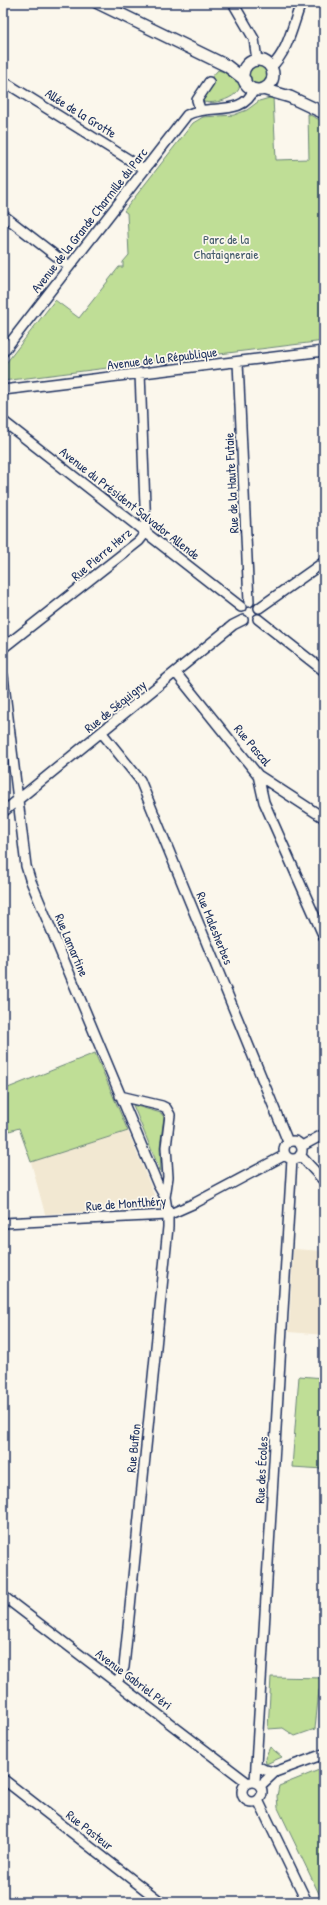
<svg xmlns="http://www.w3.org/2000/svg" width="327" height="1905" viewBox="0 0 327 1905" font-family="'Patrick Hand',sans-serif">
<rect width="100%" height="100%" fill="#fbf7ec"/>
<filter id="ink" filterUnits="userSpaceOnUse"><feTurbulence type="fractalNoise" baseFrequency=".025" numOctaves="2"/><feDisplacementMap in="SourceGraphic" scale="8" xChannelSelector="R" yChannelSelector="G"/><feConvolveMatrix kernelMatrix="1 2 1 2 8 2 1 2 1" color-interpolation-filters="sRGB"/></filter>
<g filter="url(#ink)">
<path fill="#f2e8d2" d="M128,1131L157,1202L154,1208L45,1214L31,1162Z
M293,1249L324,1251V1335L289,1332Z"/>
<path fill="#bfde96" stroke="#6d867a" d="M249 76a10 10 0 1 1 20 0a10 10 0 1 1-20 0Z
M218,70C266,84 222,109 200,101L214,84L210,79Z
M273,97L276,160L309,159L308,114L324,122V341L3,381V367L55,300L79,318L119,267H123V262L129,255L127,213L124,211L193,123L203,117L234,115L247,110L259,101Z
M95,1053L128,1131L31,1162L19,1128L3,1133V1090Z
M133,1105L161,1113L164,1117L160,1147L161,1173Z
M299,1376L324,1378V1469L292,1467Z
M271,1677L324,1678V1686L319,1690L315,1729L295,1736L283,1728L268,1729Z
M270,1747L282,1757L266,1764L265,1758Z
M324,1768V1902H323L278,1808L277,1796L279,1786Z"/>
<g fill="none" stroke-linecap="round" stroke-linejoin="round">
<defs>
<path id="minor" d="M233,3L254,39L257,60
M271,67C288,52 293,24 301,3
M3,81L144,169
M200,109L197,100L209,82
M3,215L69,266
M3,352L187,115C209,103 243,118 254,89
M238,362L249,602
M3,390L324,351
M3,421L241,607
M259,608L324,562
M258,619L324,671
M3,648L139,541L146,532L140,373
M176,673L258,775L324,818
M3,676L26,866L30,879L158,1185L165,1197
M102,733L140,780L288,1142
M258,775L264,802L324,937
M3,812L233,625L243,620
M284 1150a9 9 0 1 1 18 0a9 9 0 1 1-18 0Z
M302,1146L324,1134
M300,1155L324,1181
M3,1223L168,1215L195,1203L285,1155
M3,1596L248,1783
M117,1683L124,1667L168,1227V1215L165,1197L168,1177L166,1147L170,1115L166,1108L162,1106L120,1096
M257,1766L265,1770L275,1772
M3,1779L161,1902
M255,1782L292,1159
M242 1792a10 10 0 1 1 20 0a10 10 0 1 1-20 0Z
M260,1786L275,1772L324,1754
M258,1800L307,1902"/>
<path id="major" d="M98,3L227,66L245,80
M243 75a15 15 0 1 1 30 0a15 15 0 1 1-30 0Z
M263,89L290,97L324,113"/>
</defs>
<use href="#minor" stroke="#1b2f5e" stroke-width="12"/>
<use href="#major" stroke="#1b2f5e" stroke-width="14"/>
<use href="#minor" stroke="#fbf7ec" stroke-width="9"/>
<use href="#major" stroke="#fbf7ec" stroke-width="11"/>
</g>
</g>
<g text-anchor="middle" stroke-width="3.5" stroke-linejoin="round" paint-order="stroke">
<g font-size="13" fill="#1b2f5e" stroke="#fbf7ec">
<text transform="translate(81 113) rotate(32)" y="5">Allée de la Grotte</text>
<text transform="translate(89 220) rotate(-52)" y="5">Avenue de la Grande Charmille du Parc</text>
<text transform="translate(162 358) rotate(-7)" y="5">Avenue de la République</text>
<text transform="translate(231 483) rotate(-93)" y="5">Rue de la Haute Futaie</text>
<text transform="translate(130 503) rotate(38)" y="5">Avenue du Président Salvador Allende</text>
<text transform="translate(101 554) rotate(-40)" y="5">Rue Pierre Herz</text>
<text transform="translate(115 706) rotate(-39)" y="5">Rue de Séquigny</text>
<text transform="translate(253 745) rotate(50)" y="5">Rue Pascal</text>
<text transform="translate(215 928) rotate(68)" y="5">Rue Malesherbes</text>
<text transform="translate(72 945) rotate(67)" y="5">Rue Lamartine</text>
<text transform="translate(126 1203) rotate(-4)" y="5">Rue de Montlhéry</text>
<text transform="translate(133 1448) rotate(-84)" y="5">Rue Buffon</text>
<text transform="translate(261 1470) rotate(-87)" y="5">Rue des Écoles</text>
<text transform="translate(134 1679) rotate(37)" y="5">Avenue Gabriel Péri</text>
<text transform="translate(90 1830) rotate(38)" y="5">Rue Pasteur</text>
</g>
<g font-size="13" fill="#445b6c" stroke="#fbf7ec">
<text x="226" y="244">Parc de la<tspan x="226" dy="15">Chataigneraie</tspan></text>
</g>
</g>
<rect width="327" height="1905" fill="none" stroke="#fbf7ec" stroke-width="16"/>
<rect x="8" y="8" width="311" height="1889" fill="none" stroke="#1b2f5e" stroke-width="1.5" filter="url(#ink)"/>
</svg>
